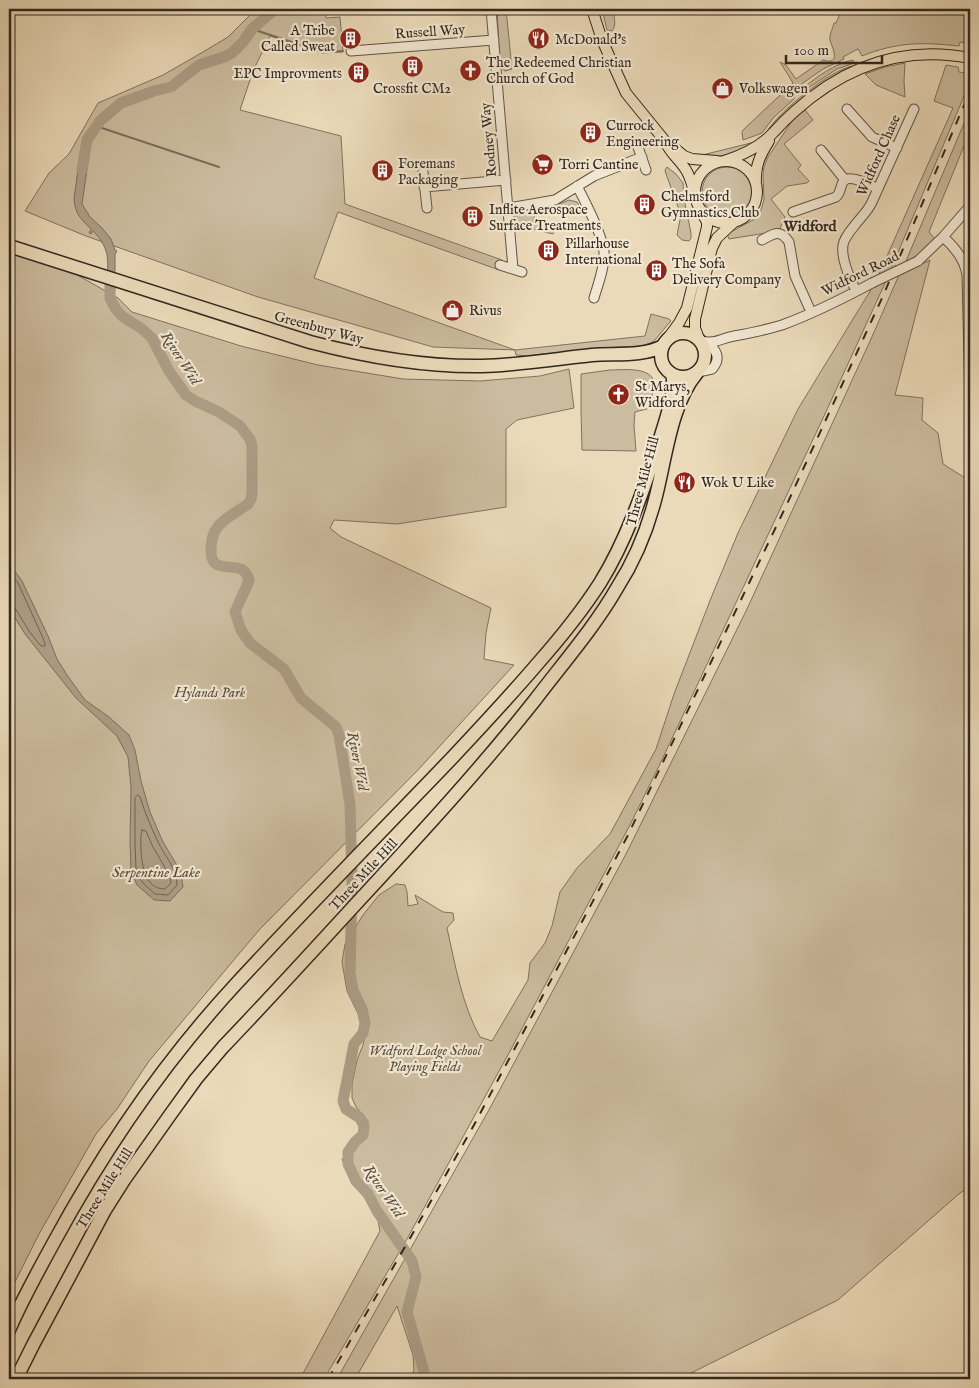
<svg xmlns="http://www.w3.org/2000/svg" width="979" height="1388" viewBox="0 0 979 1388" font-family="'IM FELL English',serif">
<rect width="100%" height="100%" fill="#ebdab9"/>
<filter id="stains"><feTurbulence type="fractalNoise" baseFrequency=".004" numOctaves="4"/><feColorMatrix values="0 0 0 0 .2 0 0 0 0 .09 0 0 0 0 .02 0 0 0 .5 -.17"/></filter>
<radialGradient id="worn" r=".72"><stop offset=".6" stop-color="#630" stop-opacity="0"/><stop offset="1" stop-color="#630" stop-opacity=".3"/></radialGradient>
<path fill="#ccbc9f" stroke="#80725f" d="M256,9H325L326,18L340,17L343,52L322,53L270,36L253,71L240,110L341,136L345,204L502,260L499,270L338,212L314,278L515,350L645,336L651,314L669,319L671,321L669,323L655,340L651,343L642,346L598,348L526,356L516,355L515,350L433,347L258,297L86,236L25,211L49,173L69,154L98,103L163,75L203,52L228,37Z
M497,9H506L512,69L505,71L501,68L500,66Z
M602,9H612C614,16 617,25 612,31L607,30Z
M842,9H970V44L960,42L959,46C922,42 897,42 862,56L858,49L843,57L844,59L823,69L796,88L794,99L773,118L762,133L743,140L742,132L744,129L793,83L780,62L786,65L796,79L823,60C842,66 832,47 830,40C829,35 833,28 834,23H836Z
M853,60L854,63L837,69L805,90H803V88C818,76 834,64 853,60Z
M905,63L904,81L905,97L876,85L865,74L885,67Z
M946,65L958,67L959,72L966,73L970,65V82L891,269L879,274L953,108L934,101Z
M852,66C819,82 791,106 766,133C778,112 829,71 852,66Z
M970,109V131L929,232L935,239L918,256L906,261Z
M805,110L813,120L784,144L801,165L798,169L809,181L807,183L787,186L771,199L785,217L779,231L729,239L727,234L753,220L760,213L764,200L763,174L764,167L768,157L794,118Z
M755,142C734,156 718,158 694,157Z
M702 192a25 25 0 1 1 50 0a25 25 0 1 1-50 0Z
M667,167L676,174L683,183L684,199L691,233V238L689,241L682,240L677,235L681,215L666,174L665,170Z
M569,200L577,202L580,207L579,208L576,209L570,206L551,211L547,210L546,213L536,211L533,222L538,223V226L554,230L553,234L513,224L515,216L524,210L554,206Z
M9,253L72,272L118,298L132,312L241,346L318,365L403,379L480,381L540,376L569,369L574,408L517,420L506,429V507L397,524L334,520L330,528L341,537L491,608L486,633L484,659L514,665L417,771L259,930L149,1061L117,1109L96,1134L39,1234L9,1294Z
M930,260L895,395L923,398L922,420L938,433L943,464L970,481V1187L960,1193L838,1300L679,1379H412L414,1369L413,1355L397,1306L355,1379H337L490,1108L627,852L747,609L871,339L899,275Z
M886,281L824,416L659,766L631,823L509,1053L407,1239L324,1379H300L380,1231L373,1195L352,1184L342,1159L354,1152L367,1132L368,1121L356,1107L352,1098V1084L357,1060L363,1045L366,1030L347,991L342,962L345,944L363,915L379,895L396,884L405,885L407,892L408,906L418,904L415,895L443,912L453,913L454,920L447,928C455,964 462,1005 480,1037L492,1041L528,980L530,963L545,943L552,926L560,892L577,868L610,834L656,749L674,694L711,598L738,533L798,409L872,288Z
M610,370C622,370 652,366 654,383C654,387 652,391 652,395C652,399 653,403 654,407L635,412L634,425L636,451L582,450L581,412V374Z"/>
<path fill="#ac9d85" stroke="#7c6e5c" d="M80,155L89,156L82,204L90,217L102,228L111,239L115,250L117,251L115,254V290L106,288C108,264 112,250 93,231L91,234L89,233L91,229C81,219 75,214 74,199Z
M9,563L22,581L48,636L57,659L67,675L85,700L109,717L129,735L135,750L141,781L150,812L163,842L181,872L183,887L170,901L154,900L137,885L131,870L130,843L131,787L128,757L117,736L76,698L25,634L9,608Z"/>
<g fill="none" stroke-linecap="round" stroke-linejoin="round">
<path stroke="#706252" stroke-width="1" d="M9,571L18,583L43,638L45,644V646H41L29,631L15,608L9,606
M138,795L140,797C145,813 151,827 158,842C165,857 177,868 177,885L168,895L155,894L142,882L136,869L135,843V798Z
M142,830L146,831L153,847L170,876L171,883L165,889C145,889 142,866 141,850C141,843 140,836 142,830Z"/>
<path stroke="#7c6e5c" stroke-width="2" d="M252,29L322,52L343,51
M96,126L219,167"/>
<path stroke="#ac9d85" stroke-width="11" d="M82,170L87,140L100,121L121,103L154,91L171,87L199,65L224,57L232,53L243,42L252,29L275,9
M110,274V298L115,308L122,316L142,329L152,338L169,371L186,395L195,401L219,412L240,426L250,439L252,446V493L251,499L248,504C227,519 210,523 211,552C211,557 213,563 218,565C230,570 245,562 249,581L235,612L241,630L250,643L284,669L301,698L336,727L339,735L350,804L352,883L350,974L353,990L362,1009L365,1023L363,1033L354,1044L343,1101L346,1109L360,1118L364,1126L363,1135L355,1142L348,1152V1164L356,1181L368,1194L377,1211L412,1261L416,1277L407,1312L424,1372L421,1379"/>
<defs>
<path id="minor" d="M491,9L513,269
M351,51L494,40
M847,109L872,137L897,148
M638,147L646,170
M821,150L845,180
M423,172L427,208
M577,186C586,203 602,234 604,252C605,267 598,284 594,298
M424,187L506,180
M508,208L555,200L594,176L642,157
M793,212L836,197C841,193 840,187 843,182C849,173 871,185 878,189
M943,237C955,247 964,260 967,274L970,400
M762,240C773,234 780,228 789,242L795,276L811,312
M918,261L943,237L970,206
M500,265L522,272
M856,291C850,278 841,260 843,245C844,238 851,230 855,225C861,217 868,211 872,202L914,109
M700,341C718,344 718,339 734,336C750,333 766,330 782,325C812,314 844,298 872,283
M698,372L712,369C722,358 716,349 706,342"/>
<path id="major" d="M592,9L602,40L626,93L665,141C669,152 679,159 686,170C691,178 693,187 695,196
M671,145L684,156L692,159L717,161
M724,161C743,155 760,147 773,133C780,125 787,118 795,111C845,66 903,45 970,58
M695 192a31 31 0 1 1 62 0a31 31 0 1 1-62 0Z
M756,181C755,165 761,154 769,141
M668,338L679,323L687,308L707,227V222L702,213
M699,339L695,328V319L712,248L717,238L734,222"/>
<path id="highway" d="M9,246L310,342C367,357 424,367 482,366C519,365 555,359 592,355C615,353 642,357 663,346
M661 355a22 22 0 1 1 44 0a22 22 0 1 1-44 0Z
M9,1330C22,1300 38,1271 54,1242C105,1148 163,1063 236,984C306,908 379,834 451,759C481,727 511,695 539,662C561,637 582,611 600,583C626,541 643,492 658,445C663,428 677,391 672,374
M16,1379L33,1345L105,1210L124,1180L170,1115L196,1079L223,1047C272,996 319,944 366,893C424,830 482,767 535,700C563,663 594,628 617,588C635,560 648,528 656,496C666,457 671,404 697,373"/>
</defs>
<use href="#minor" stroke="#615446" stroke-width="11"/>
<use href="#major" stroke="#33281f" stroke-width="12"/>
<use href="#highway" stroke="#33281f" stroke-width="15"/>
<use href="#minor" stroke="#f2e7d2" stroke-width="9"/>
<use href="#major" stroke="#ebdab9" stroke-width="10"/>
<use href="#highway" stroke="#ebdab9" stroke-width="12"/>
<path stroke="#33281f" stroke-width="2" stroke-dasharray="9 9" stroke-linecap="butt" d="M328,1379L409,1240L474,1125L627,837L787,504L883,296L970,91"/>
<defs>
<path id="minor-bridge" d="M872,283L918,261"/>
</defs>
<use href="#minor-bridge" stroke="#615446" stroke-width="11" stroke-linecap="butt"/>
<use href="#minor-bridge" stroke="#f2e7d2" stroke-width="9"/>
</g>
<defs>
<symbol id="building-disc" viewBox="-11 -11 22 22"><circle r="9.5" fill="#8f2418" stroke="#f2e7d2"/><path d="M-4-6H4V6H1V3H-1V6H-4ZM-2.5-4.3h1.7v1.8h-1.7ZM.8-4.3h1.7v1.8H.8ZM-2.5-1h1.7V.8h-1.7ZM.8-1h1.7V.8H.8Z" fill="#fff"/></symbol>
<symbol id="restaurant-disc" viewBox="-11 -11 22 22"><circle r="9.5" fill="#8f2418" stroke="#f2e7d2"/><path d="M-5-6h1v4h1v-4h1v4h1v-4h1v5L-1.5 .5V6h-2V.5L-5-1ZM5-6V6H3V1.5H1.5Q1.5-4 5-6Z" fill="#fff"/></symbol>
<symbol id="church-disc" viewBox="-11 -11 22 22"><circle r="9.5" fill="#8f2418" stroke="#f2e7d2"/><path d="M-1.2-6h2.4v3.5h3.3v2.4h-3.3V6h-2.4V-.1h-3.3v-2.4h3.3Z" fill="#fff"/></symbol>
<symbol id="shop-disc" viewBox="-11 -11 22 22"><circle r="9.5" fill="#8f2418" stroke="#f2e7d2"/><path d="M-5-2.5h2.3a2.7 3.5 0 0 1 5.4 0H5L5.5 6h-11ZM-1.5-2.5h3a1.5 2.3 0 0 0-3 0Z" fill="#fff"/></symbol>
<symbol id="supermarket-disc" viewBox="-11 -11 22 22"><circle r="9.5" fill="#8f2418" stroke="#f2e7d2"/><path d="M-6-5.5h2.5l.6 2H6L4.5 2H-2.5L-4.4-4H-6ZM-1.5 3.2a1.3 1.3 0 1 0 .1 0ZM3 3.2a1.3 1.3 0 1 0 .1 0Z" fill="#fff"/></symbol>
</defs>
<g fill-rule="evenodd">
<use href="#building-disc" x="338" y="26" width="25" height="25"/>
<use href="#restaurant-disc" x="526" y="26" width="25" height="25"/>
<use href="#building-disc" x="400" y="54" width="25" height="25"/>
<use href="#church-disc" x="458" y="58" width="25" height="25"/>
<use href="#building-disc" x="346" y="60" width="25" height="25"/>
<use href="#shop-disc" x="710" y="76" width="25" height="25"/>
<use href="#building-disc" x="578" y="120" width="25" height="25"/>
<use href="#supermarket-disc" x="530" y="152" width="25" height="25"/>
<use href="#building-disc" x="370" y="158" width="25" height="25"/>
<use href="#building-disc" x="632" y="192" width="25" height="25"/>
<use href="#building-disc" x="460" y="204" width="25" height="25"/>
<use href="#building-disc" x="536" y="238" width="25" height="25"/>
<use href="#building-disc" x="644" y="258" width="25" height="25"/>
<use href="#shop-disc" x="440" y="298" width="25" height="25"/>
<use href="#church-disc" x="606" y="382" width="25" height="25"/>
<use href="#restaurant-disc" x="672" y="470" width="25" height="25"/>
</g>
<g text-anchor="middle" stroke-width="4.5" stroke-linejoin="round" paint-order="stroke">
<g font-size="14" fill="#33281f" stroke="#f2e7d2" text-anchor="start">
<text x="335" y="35" text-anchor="end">A Tribe<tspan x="335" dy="16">Called Sweat</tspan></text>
<text x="555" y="44">McDonald's</text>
<text x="486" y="67">The Redeemed Christian<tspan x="486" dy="16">Church of God</tspan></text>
<text x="342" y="78" text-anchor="end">EPC Improvments</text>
<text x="412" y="93" text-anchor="middle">Crossfit CM2</text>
<text x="739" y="93">Volkswagen</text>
<text x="606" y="130">Currock<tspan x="606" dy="16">Engineering</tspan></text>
<text x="398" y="168">Foremans<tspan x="398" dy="16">Packaging</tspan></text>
<text x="559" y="169">Torri Cantine</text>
<text x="661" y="201">Chelmsford<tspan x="661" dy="16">Gymnastics Club</tspan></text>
<text x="489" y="214">Inflite Aerospace<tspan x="489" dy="16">Surface Treatments</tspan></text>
<text x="565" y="248">Pillarhouse<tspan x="565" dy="16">International</tspan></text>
<text x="672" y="268">The Sofa<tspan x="672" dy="16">Delivery Company</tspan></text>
<text x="469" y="315">Rivus</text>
<text x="635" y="391">St Marys,<tspan x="635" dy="16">Widford</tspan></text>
<text x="701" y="487">Wok U Like</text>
</g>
<g font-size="14" fill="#33281f" stroke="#f2e7d2">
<text transform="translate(430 31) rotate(-4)" y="5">Russell Way</text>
<text transform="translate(488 140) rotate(-95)" y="5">Rodney Way</text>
<text transform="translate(878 155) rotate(-66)" y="5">Widford Chase</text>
<text transform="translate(860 273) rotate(-26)" y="5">Widford Road</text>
<text transform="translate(319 327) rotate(15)" y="5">Greenbury Way</text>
<text transform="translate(642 481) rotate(-75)" y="5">Three Mile Hill</text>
<text transform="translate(363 874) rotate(-47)" y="5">Three Mile Hill</text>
<text transform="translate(104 1188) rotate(-58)" y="5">Three Mile Hill</text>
</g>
<g font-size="14" font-style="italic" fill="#594d3f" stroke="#f2e7d2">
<text x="210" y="697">Hylands Park</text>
<text x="425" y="1055">Widford Lodge School<tspan x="425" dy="16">Playing Fields</tspan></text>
</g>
<g font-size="15" font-weight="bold" fill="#33281f" stroke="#f2e7d2">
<text x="810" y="231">Widford</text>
</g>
<g font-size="15" font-style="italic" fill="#574b3e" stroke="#f2e7d2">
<text transform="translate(181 358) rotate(57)" y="5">River Wid</text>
<text transform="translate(358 761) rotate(79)" y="5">River Wid</text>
<text x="156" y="877">Serpentine Lake</text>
<text transform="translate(384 1191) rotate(56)" y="5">River Wid</text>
</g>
</g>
<rect width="979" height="1388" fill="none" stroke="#ebdab9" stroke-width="30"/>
<rect x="10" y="10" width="959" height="1368" fill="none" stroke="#33281f" stroke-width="2.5"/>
<rect x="15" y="15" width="949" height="1358" fill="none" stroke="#33281f"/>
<path d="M786 55v8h96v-8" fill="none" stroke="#33281f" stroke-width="2.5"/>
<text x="794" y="55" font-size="15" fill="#33281f" stroke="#f2e7d2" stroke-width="4" paint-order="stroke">100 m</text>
<rect width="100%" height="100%" filter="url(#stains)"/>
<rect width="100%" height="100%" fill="url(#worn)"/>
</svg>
